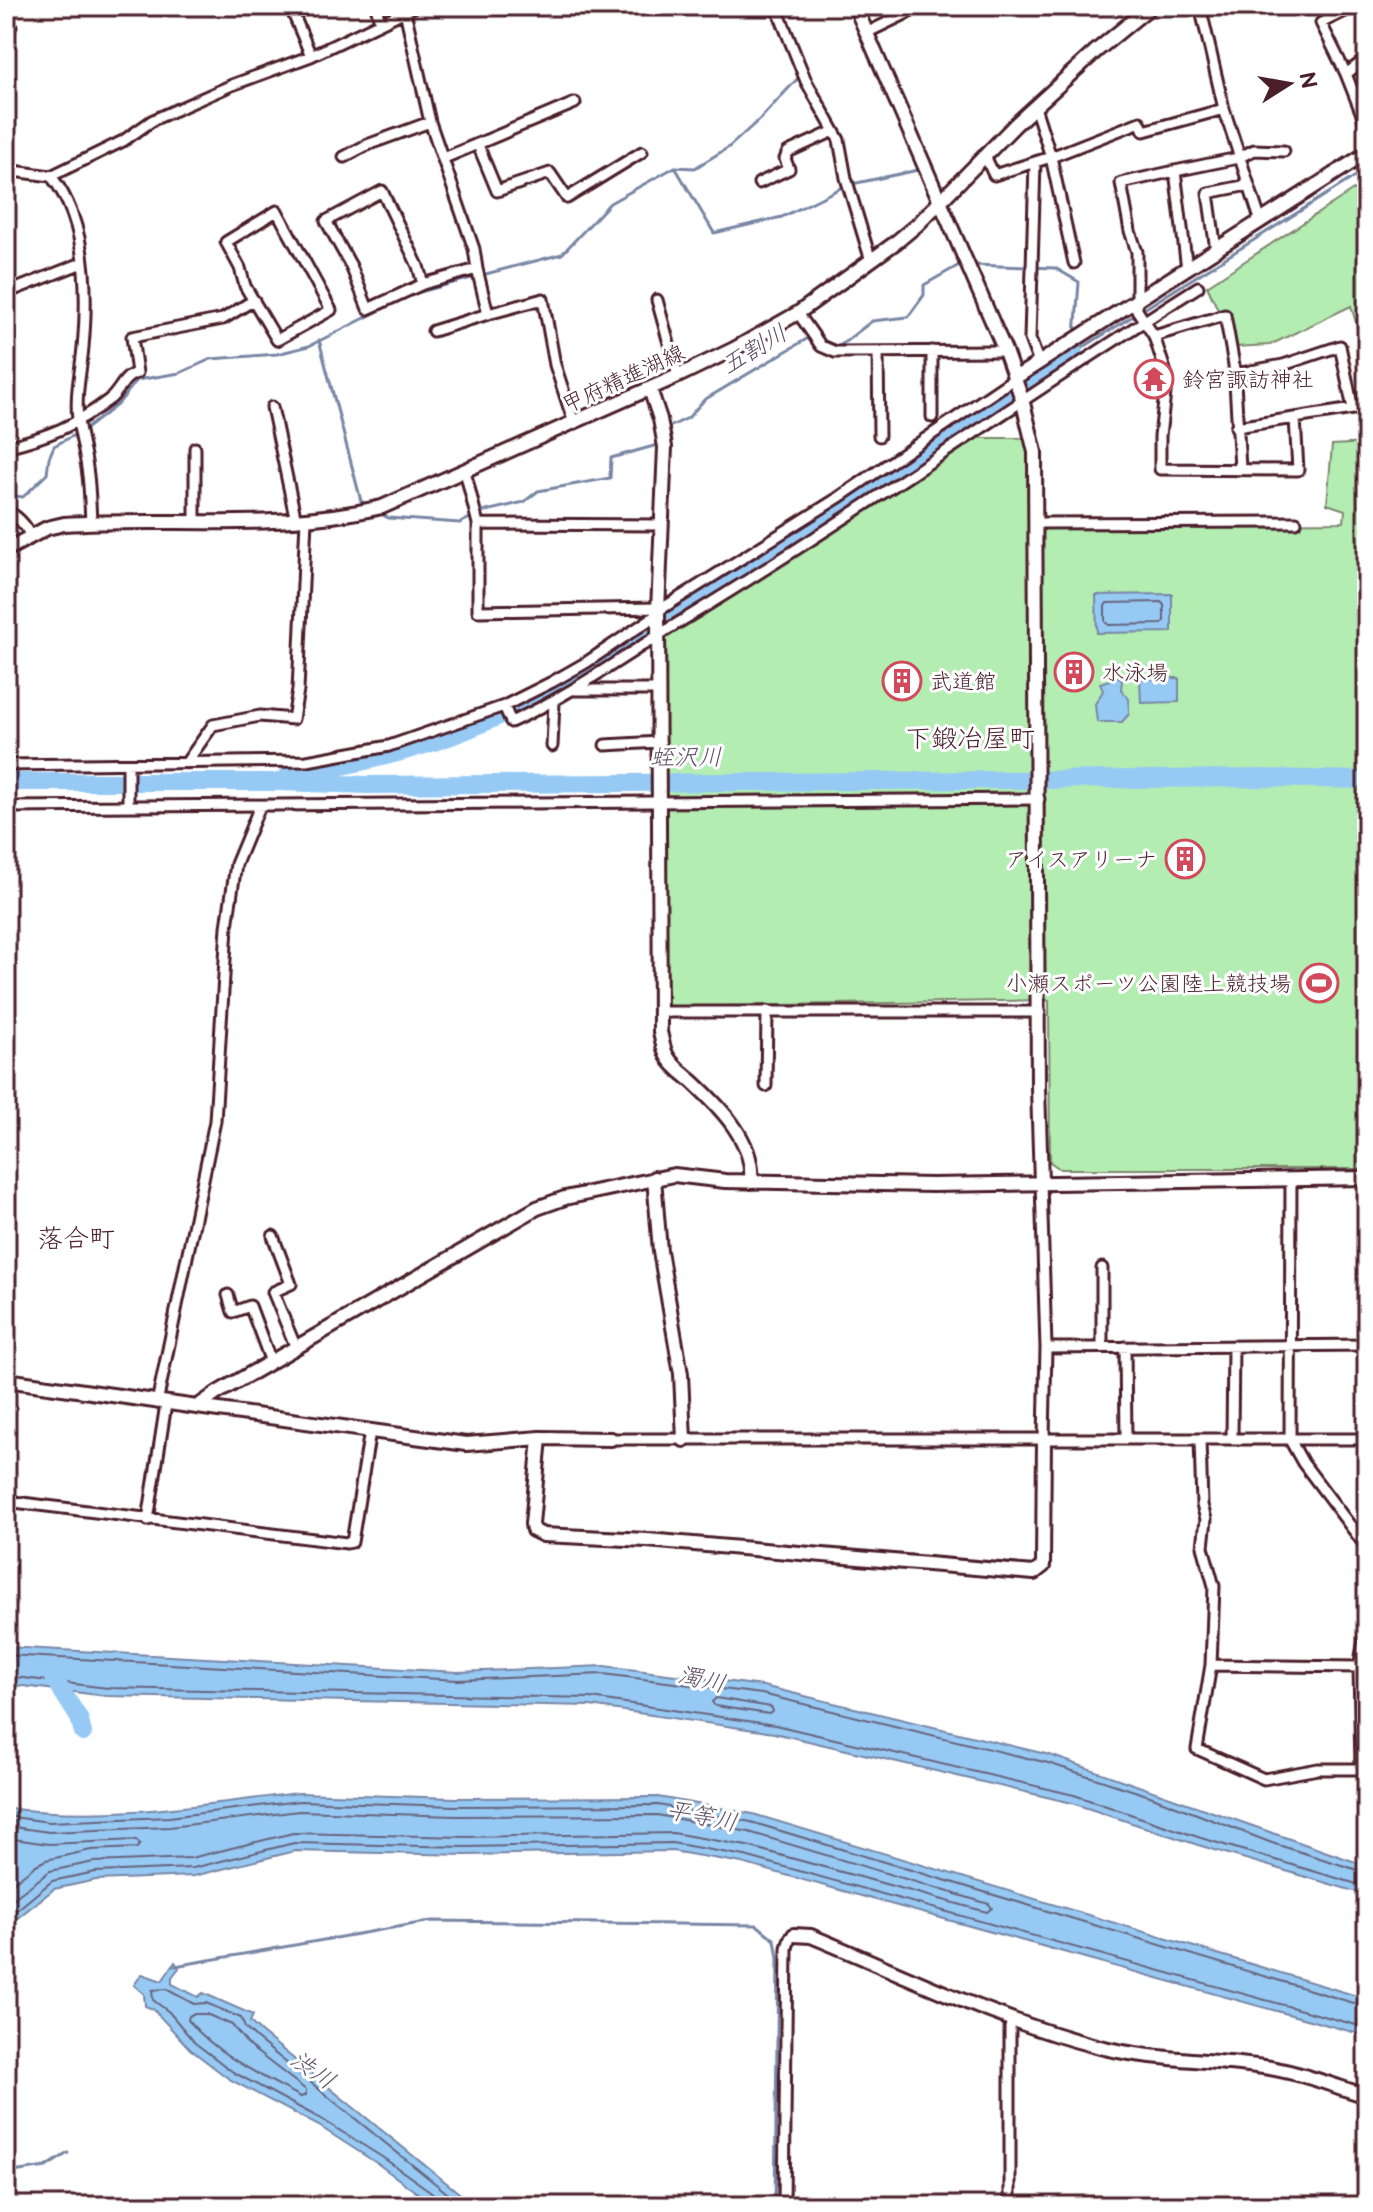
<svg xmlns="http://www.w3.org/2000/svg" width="1373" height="2212" viewBox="0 0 1373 2212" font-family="'Balsamiq Sans','Klee One',sans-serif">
<rect width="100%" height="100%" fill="#fff"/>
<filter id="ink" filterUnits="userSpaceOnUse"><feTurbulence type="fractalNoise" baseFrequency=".0125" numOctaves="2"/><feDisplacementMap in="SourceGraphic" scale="16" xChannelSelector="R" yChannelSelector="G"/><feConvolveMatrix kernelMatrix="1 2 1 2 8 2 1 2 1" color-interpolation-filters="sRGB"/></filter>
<g filter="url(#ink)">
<path fill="#b3edb1" stroke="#7e866e" stroke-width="2" d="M1367,181V359L1351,306L1270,345L1235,347L1207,286Z
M965,438H1027L1033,525L1344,522L1345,510L1327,504L1332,445L1367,443V1169H1060L1050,1162L1049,1000L667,1007L659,635Z"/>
<path fill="#96caf4" stroke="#7886a4" stroke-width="2" d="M1172,594V632L1097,633L1096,595Z
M1118,677L1122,680L1121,689L1129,699V714L1122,722H1097L1095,704L1103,691L1100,683Z
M1179,678V702L1141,703L1140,679Z
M6,1647L458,1672L604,1666L763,1686L1050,1755L1367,1866V1895L1198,1845L1072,1803L774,1733L590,1706L107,1696L6,1684Z
M298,1793L455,1798L658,1797L753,1814L1367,1999V2036L742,1863L672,1851L466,1855L295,1851L194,1876L96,1880L54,1889L15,1920L6,1934V1808C103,1821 202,1805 298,1793Z
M175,1962L179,1968L172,1977V1984L198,1997L203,1993L253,2015L250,2022L262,2033L475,2206H435L378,2164L319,2126L229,2079L190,2049L153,2009L145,2006L144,1994L134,1985L142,1974L162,1981Z"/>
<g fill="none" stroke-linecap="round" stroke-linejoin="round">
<path stroke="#68637b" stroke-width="2" d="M1161,602L1164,605V621L1161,624L1109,625L1105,622V606L1107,603Z
M6,1655L458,1680L603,1674L762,1694L1048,1763L1150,1796L1272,1843L1367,1873
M6,1676L108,1688L591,1698L775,1725L1074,1795L1201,1838L1367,1887
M716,1698L771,1707L773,1711L769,1714L715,1706L712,1702Z
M6,1816L49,1822L169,1817L299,1801L455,1806L658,1805L751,1822L1367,2007
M6,1826L49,1832L170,1827L299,1811L455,1816L657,1815L749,1832L989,1904L992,1908L987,1912L747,1846L673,1833L466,1837L293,1833L191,1858L94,1862L50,1871L6,1904
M6,1838L49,1844L136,1840L140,1844L137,1848L91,1850L46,1860L36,1865L6,1888
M6,1919L52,1881L95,1872L193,1868L294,1843L466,1847L672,1843L745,1856L1367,2028
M193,2014H206L232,2025L249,2046L306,2090V2095L301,2097C260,2075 218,2056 188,2020L189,2016Z
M440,2206L438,2198L430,2191L382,2157L323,2120L233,2072L195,2043L169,2012L153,2000L152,1990L166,1989L194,2004L206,2003L241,2018L245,2028L257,2039L463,2206"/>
<path stroke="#7886a4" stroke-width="3" d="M675,167L714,233L782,217L845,186
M852,184L923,169
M973,265L1055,268L1079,282L1075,336
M482,275L562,254L610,203L675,167L695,168L729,147L761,118L800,76
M319,340L361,501L367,505
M1075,344L1074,353L1367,169
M837,348L872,321L908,317L924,295V285L961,264
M669,442L672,441L669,427L688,418L704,400L810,337L812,338
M6,495L23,497L47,474L49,458L54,446L87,428L118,404L137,380L180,373L211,359L277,354L309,346L413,294L475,277
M380,513L388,518L460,523L482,512L524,502L538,491L610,478L611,458L661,444
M175,1966L432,1921L757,1925L775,1940L778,1958L775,2206
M6,2173L46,2167L68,2153"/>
<path stroke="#96caf4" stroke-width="18" d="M287,776C350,766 416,752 474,727C586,681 686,609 786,542C882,479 978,416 1074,353
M6,782H278L368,785L1261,778L1367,780
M49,1671L79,1718L83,1733"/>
<defs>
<path id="street" d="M290,6L311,56
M376,6L380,22
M776,6L806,81L839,140L846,178L871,261
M1200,6L1224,109L1261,222
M1355,6L1321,23L1346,74L1367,127
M405,11L430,122L474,249L477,269L423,284L368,309L351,266L326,221L382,191L418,266L423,284
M6,26H11
M866,33L922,6
M1346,74L1367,58
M1035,107L1051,157L1074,263
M478,145L497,191L550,173L567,198L642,152
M985,156L994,175L1051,157L1140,122L1144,131L1224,109
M344,157L367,145L430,122
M444,158L575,103
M1035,162L1030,339L1039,363
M6,170L51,176L123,141L153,120L232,85L311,56L416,6
M1175,171L1121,183L1130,231L1137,252V310L1154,336L1167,376L1160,436V469L1298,470L1295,418
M51,176C87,220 88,293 83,347C81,371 75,395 78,420C80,436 85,452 87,468C90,486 90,505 91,523
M759,183L789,169L785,159L788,152L834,131
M277,211L331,310L277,340L245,286L240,268L226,242Z
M1216,250L1208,193L1248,185
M1187,269L1175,171L1238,158L1254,150L1284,151
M6,293L82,263
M657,300L678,376
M798,313L821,346L835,352L1005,351
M488,314L543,299L555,365L574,423
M433,331L488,314L477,269
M1154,336L1225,315L1234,365L1240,468
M932,351V417
M878,352L879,436
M1235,374L1283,365L1340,346L1353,409L1236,427
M272,407L296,521
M6,447C50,436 73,427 110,399C120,391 123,376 137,373L132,337L223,319L254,300
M465,471L478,524V611L658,608
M6,511C18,516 25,524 31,536
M195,521V448
M1037,523L1296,522
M478,524L661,525
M658,611L838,498L1015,378
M575,690H659
M504,706L511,722C573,694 626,654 683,620C858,514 1025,396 1198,287
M605,745L660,742
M552,746L554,702
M186,763L213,725L260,716L293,719L298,690L306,520
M128,764V806
M6,765L307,761L389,746L504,706L552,682L587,662L658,614
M6,807L1039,799
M659,1012H1040
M766,1086L767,1011
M1291,1179L1290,1440L1303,1463L1367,1548
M1041,1182L1046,1348L1044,1438
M273,1236L291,1284L273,1292L296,1348
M1102,1268V1347
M228,1295L233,1312L250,1306L271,1362
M1125,1347L1126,1439
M1046,1348L1367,1345
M157,1403L215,1121L227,927L236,864L260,806
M1232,1438L1233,1346
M611,1439H1367
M1200,1439L1202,1505L1206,1519L1203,1547L1214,1586L1211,1665L1197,1749L1264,1779L1318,1769H1361
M6,1501L347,1543L352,1542L370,1431
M148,1520L166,1404
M1211,1665L1359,1667
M1364,1769H1361L1359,1667L1367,1624
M784,2206L787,1948L790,1938L794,1935
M1010,2206V2028L1012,2020"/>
<path id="secondary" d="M855,6L1005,351L1022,399L1035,452L1038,1088L1041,1182
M1015,378L1367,153
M650,389L660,419L665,447L658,611L660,1032C662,1039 663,1049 667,1056C673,1067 684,1074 693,1082C721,1108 755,1142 751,1182
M6,550L47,528L64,524C170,517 277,532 382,507L678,376L734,349L798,313L895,243L918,224L1016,124L1096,51L1151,6
M654,1178L660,1251L681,1374L684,1440
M6,1380L197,1407L217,1393L537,1208L565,1198L674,1175L725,1181L932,1185L1367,1178
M197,1407L466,1444L540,1438L532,1524L533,1530L543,1535L647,1540L1034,1573L1043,1566L1044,1438
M540,1438L611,1439
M794,1935L811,1936C906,1975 1000,2022 1100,2047C1151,2060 1203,2059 1256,2066C1294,2070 1331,2085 1367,2096"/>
</defs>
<use href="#street" stroke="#4a1f2b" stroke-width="15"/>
<use href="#secondary" stroke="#4a1f2b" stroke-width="18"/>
<use href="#street" stroke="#fff" stroke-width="9"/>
<use href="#secondary" stroke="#fff" stroke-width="12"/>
</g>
</g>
<defs>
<symbol id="temple-ring" viewBox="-11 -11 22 22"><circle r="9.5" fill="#fff" stroke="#d1495b" stroke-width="1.5"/><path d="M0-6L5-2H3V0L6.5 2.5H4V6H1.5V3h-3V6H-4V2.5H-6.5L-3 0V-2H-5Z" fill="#d1495b"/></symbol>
<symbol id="building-ring" viewBox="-11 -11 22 22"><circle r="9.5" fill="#fff" stroke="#d1495b" stroke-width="1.5"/><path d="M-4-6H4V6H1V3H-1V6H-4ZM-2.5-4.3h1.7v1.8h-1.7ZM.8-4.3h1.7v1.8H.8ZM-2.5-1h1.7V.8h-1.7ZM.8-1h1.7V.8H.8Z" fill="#d1495b"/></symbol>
<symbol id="stadium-ring" viewBox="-11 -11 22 22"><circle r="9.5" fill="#fff" stroke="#d1495b" stroke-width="1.5"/><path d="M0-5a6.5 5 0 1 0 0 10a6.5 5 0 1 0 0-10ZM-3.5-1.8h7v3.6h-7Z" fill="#d1495b"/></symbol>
</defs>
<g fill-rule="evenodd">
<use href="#temple-ring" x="1132" y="357" width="44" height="44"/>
<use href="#building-ring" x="1052" y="650" width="44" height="44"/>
<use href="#building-ring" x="880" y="659" width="44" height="44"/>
<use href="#building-ring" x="1163" y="837" width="44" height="44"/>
<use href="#stadium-ring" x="1297" y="961" width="44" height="44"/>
</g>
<g text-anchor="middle" stroke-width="6" stroke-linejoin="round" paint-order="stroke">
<g font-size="22" fill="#4a1f2b" stroke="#fff">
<text transform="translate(623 378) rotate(-25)" y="8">甲府精進湖線</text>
</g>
<g font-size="22" fill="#4a1f2b" stroke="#fff" text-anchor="start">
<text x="1182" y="387">鈴宮諏訪神社</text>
<text x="1102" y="680">水泳場</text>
<text x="930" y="689">武道館</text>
<text x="1157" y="867" text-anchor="end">アイスアリーナ</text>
<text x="1291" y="991" text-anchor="end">小瀬スポーツ公園陸上競技場</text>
</g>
<g font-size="24" font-style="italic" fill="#615267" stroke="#fff">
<text transform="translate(754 349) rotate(-31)" y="8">五割川</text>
<text x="686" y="765">蛭沢川</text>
<text transform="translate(702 1679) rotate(13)" y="8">濁川</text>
<text transform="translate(702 1816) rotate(11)" y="8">平等川</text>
<text transform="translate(313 2070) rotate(35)" y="8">渋川</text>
</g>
<g font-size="26" fill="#4a1f2b" stroke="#fff">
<text x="970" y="747">下鍛冶屋町</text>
<text x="76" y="1247">落合町</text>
</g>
</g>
<rect width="1373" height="2212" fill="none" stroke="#fff" stroke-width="32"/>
<rect x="16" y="16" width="1341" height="2180" fill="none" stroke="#4a1f2b" stroke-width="3" filter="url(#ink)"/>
<g transform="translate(1289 84) rotate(79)" stroke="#ffffff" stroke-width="6" paint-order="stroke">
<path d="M0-6L14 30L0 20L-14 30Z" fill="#4a1f2b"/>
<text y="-12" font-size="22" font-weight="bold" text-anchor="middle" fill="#4a1f2b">N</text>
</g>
</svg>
